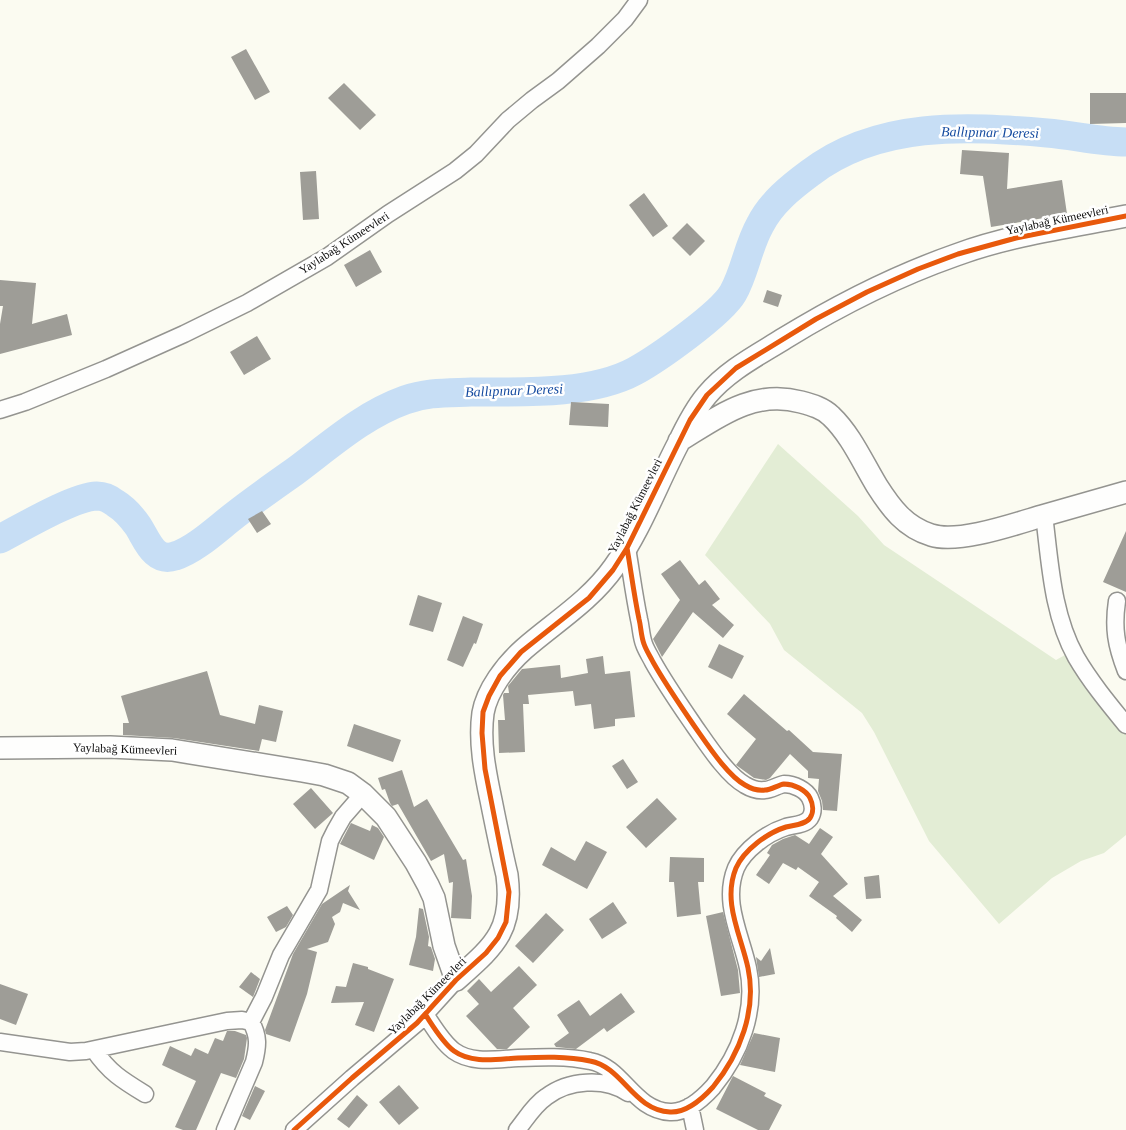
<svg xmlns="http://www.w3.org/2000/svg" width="1126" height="1130" viewBox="0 0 1126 1130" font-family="Georgia,serif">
<rect width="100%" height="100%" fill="#fbfbf1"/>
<path fill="#e3edd5" d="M778,444L858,516L884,545L1056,660L1065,655L1126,733V835L1104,853L1081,861L1052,878L999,924L929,841L874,732L862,713L784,650L770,624L705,555Z"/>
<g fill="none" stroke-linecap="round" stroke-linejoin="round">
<path stroke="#c7def5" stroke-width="29" d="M0,539C23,527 73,497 97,496C104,496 110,499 115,503C125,509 131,516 138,526C147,540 154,563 175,556C195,550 218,528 235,515C254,500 274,486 294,472C329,446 363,415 405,400C427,392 448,393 471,392C520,392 591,395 635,371C657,359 721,314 733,293C745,272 748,246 760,225C771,203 791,187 810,173C878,121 966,126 1047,133C1073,135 1099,142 1126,142"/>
</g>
<path fill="#9e9d97" d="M246,49L270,92L255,100L231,57Z
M344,83L376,115L360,130L328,98Z
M1090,93H1126V123L1090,124Z
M962,150L1009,153L1007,189L1062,180L1067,214L991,227L983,176L960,174Z
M316,171L319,219L303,220L300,172Z
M644,193L668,226L653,237L629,205Z
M687,223L705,241L690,256L672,238Z
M370,250L382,272L356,287L344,265Z
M0,280L36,283L32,324L67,314L72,335L0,354V324L3,306H0Z
M767,290L782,295L778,307L763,302Z
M257,336L271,359L244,375L230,352Z
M571,402L609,404L608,427L569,425Z
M262,511L271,524L257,533L248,519Z
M1126,531V592L1103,582Z
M680,560L699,585L705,580L720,599L712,605L734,625L723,638L693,612L662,657L653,639L680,600L661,574Z
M418,595L442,603L433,632L409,625Z
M463,616L483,624L476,644L474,643L463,667L447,660Z
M719,644L744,656L732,679L708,667Z
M603,656L605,674L630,671L635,717L615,719V726L594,729L591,704L575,706L573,691L528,695L529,704H523L525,752L499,753L498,720H505L503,695L504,693H509L508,686L522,669L560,665L561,678L588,673L586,659Z
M207,671L220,715L255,724L259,705L283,711L276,742L262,739L259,751L174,738L123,735V723H129L121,696Z
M744,694L787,731L789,730L813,752L842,754L837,811L823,810L822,801L818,791L819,779L808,778V771L790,754L770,778L766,780L754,778L736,765L756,739L727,714Z
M354,724L401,740L393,762L347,746Z
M623,759L638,782L627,789L612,766Z
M402,770L414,807L427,799L463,860L466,859L472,896L471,919L451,918L453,882L449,883L444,854L431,861L398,804L392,806L390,803L385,789L382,790L378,778Z
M311,788L333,813L315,829L293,804Z
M657,798L677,819L646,848L626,827Z
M351,823L370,831L372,825L378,828L384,837L374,860L340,844Z
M820,828L833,837L821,854L848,884L833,896L862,920L852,932L836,918L837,916L809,896L819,882L798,867L796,870L783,863L769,884L756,875L770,855L767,853L772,845L783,839L795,835L809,844Z
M586,841L607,852L587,889L542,865L551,847L575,861Z
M670,857L704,858V882H698L701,914L677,917L674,882H669Z
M879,875L881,898L866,899L864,877Z
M350,885L348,891L360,910L343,903L340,912L332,917L335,924L328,942L307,949L317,952L307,994L290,1042L266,1034L265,1030L293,954L322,904Z
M613,902L627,923L602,939L589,919Z
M287,906L293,915L286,927L276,932L267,917Z
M419,908L423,909L429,937L428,946L431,947L435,959L433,971L409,965L416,937Z
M723,912L738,970L740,993L721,996L706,916Z
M546,913L564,930L533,963L515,946Z
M770,948L775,974L759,977L756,957L761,961Z
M353,963L368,967V969L394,979L374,1032L355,1025L364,1002L331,1003L336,986L346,987Z
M519,966L537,985L513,1008L530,1027L507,1049H497L466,1016L479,1004L467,991L479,979L491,992Z
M251,972L260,979L253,997L239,987Z
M0,984L28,994L16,1025L0,1019Z
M621,993L635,1012L607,1032L604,1028L576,1049L556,1047L554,1044L569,1033L557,1015L579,1000L590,1016Z
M227,1031H235L246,1035L247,1038L244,1059L236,1078L221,1073L196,1130H183L175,1127L196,1081L162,1065L170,1046L191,1056L195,1048L208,1054L215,1038L223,1041Z
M754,1033L780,1038L775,1072L740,1065Z
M733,1076L766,1093L764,1096L782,1105L769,1130H758L716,1109Z
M399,1085L419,1108L399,1125L379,1102Z
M255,1086L265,1091L250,1120L242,1116Z
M357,1095L368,1105L349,1128L337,1119Z"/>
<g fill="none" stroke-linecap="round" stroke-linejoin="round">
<defs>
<path id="minor" d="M0,410L25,402L106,369L184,334L247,303L327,257L388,214L455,171L476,154L508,120L532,100L558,81L598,46L625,19L639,0
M1044,515C1050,562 1052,614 1076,657C1090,681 1108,703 1126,725
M1117,601C1113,628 1116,645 1126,671
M425,1014C433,1026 442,1042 454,1051C472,1064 497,1059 518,1058C542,1057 567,1056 590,1061C623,1067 633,1110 670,1112C687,1113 703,1098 713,1087C740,1054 757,1010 748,968C741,935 722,902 736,868C744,850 767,833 786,827C793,825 805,825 810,818C814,812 813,804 810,798C806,790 794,784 784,784C778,785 771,790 765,790C758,791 750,788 745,785C727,775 707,744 695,727C680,705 666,685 653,662C650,656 646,650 644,644C641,636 641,627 639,619C634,595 631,571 627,548
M251,1022L264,997L281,955L319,890L330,841L335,831L343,817L363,794
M0,1042L70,1052L86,1051L227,1021L242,1020L251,1022C259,1036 258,1046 254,1062L225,1130
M94,1050C109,1072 122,1080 145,1094
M690,1106L695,1130
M294,1130L352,1078L417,1023L456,980
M517,1130C526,1119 534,1105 546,1097C568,1080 605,1077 628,1093"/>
<path id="tertiary" d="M679,441C718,417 753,389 801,402C812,405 823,408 831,416C851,435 863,463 877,486C891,508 905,527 931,535C958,544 1015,524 1042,516C1070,508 1098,500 1126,492
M0,748L110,747L172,750L302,771L324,775L348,783L363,794L386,817L416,863L428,885L434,898L444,946L456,980C494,946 514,931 507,875C501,850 496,825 491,800C485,772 479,742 483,713C487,690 506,665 524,649C555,622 590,601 614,567C641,529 657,484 678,444C686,427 695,409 707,395C728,370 758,355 785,338C839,305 896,276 956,255C1010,235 1069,227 1126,216"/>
</defs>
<use href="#minor" stroke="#949490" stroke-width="19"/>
<use href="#tertiary" stroke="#949490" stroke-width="24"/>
<use href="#minor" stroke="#fefefd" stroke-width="16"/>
<use href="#tertiary" stroke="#fefefd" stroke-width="21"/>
<defs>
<path id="cycleway" d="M425,1014C433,1026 442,1042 454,1051C472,1064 497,1059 518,1058C542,1057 567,1056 590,1061C623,1067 633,1110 670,1112C687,1113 703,1098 713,1087C740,1054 757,1010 748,968C741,935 722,902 736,868C744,850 767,833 786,827C793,825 805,825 810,818C814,812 813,804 810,798C806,790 794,784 784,784C778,785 771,790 765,790C758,791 750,788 745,785C727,775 707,744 695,727C680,705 666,685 653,662C650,656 646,650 644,644C641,636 641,627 639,619C634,595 631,571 627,548
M294,1130L352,1078L417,1023L456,980L486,953L498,938L506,922L509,892L485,769L482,733L483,712L489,696L500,676L521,652L589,598L613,570L627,548L690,420L707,395L736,368L816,319L867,292L918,269L958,254L1016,238L1126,216"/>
</defs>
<use href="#cycleway" stroke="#fff" stroke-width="8"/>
<use href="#cycleway" stroke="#e8590c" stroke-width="5"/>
</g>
<g text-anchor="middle" stroke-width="5" stroke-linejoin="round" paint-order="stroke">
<g font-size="12" fill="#0d0d0d" stroke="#fff">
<text transform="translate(1057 220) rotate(-12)" y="4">Yaylabağ Kümeevleri</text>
<text transform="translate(344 243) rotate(-33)" y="4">Yaylabağ Kümeevleri</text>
<text transform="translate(635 506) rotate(-63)" y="4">Yaylabağ Kümeevleri</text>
<text transform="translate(125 749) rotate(2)" y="4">Yaylabağ Kümeevleri</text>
<text transform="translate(427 996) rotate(-45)" y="4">Yaylabağ Kümeevleri</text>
</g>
<g font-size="14" font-style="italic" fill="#154ba0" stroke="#fff">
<text transform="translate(990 132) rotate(1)" y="5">Ballıpınar Deresi</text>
<text transform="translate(514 390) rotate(-2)" y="5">Ballıpınar Deresi</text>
</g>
</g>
</svg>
